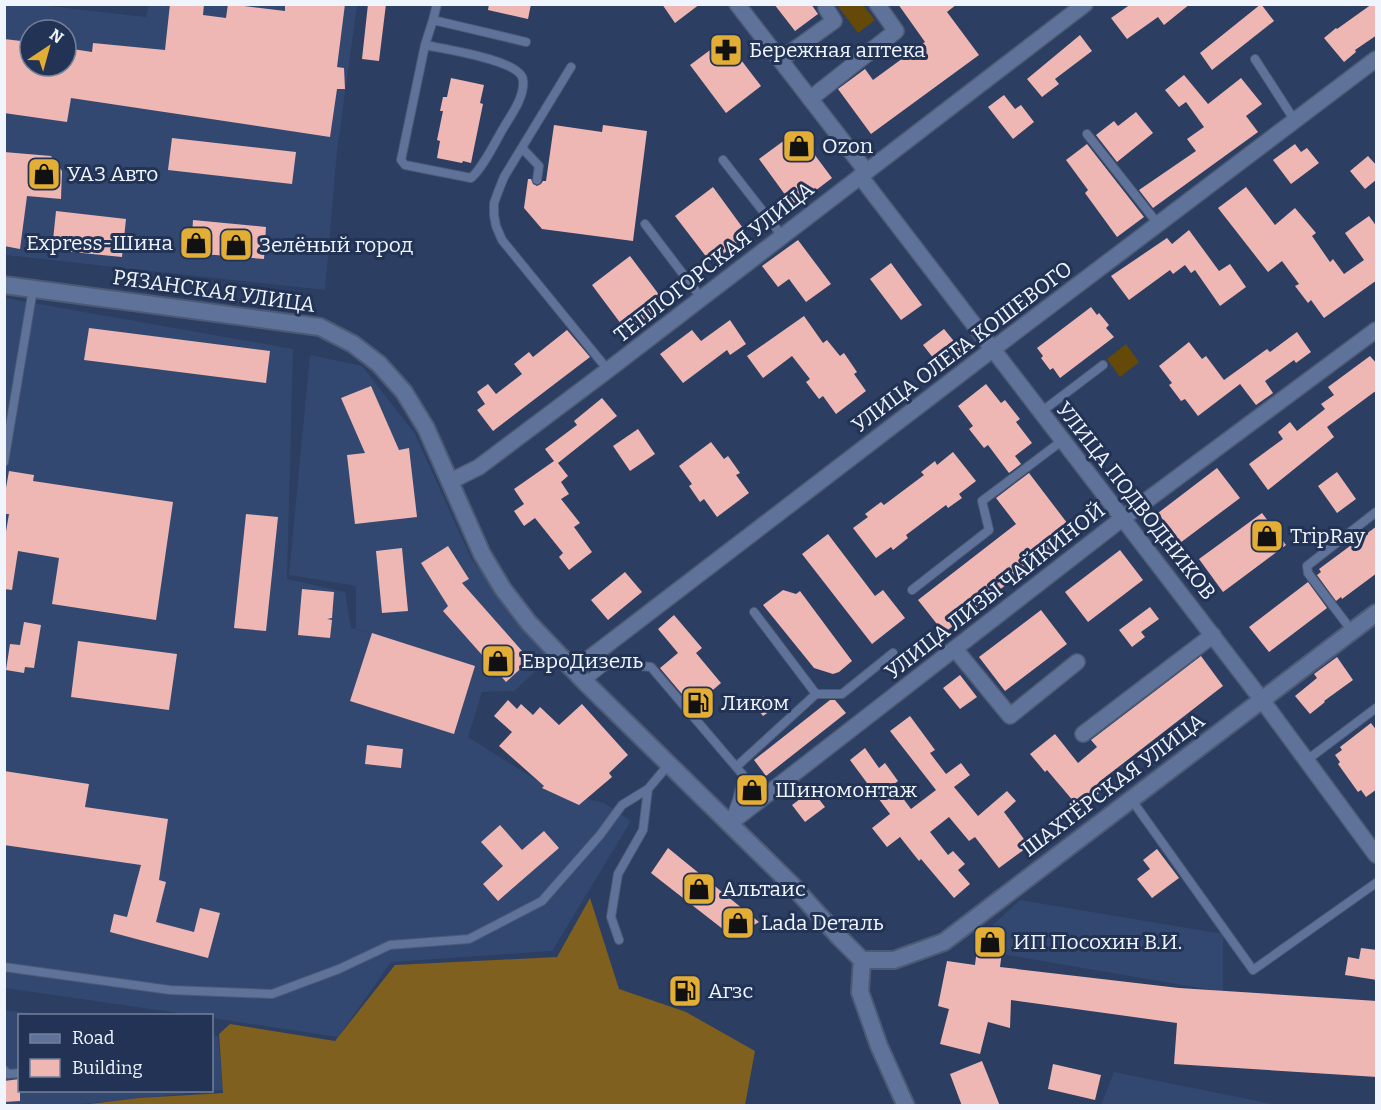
<svg xmlns="http://www.w3.org/2000/svg" width="1381" height="1110" viewBox="0 0 1381 1110" font-family="Bitter,serif">
<rect width="100%" height="100%" fill="#2c3e61"/>
<path fill="#334871" fill-rule="evenodd" d="M5,5H39L146,17L149,5H357L337,151L325,290L5,255ZM30,30H66V66H30Z
M5,298L293,349L287,579L345,592L351,628L399,642L356,629V586L289,575L310,355L362,366L415,434L472,560L549,659L514,691L482,692L468,737L538,781L561,792L604,803L631,821L552,951L391,962L338,1037L212,1018V1016L192,1015L5,988Z
M1020,900L1223,934V992L990,952L993,925Z
M5,1010L46,1015L20,1016V1090H212V1035L218,1036L223,1090L70,1105L5,1106Z
M1114,1072L1277,1105H1101Z"/>
<path fill="#644908" d="M837,5H863L875,20L858,33Z
M1126,344L1139,362L1120,377L1107,359Z"/>
<path fill="#7f601e" d="M590,898L619,989L686,1012L755,1051L745,1105H81L139,1098L223,1093L219,1034L230,1024L335,1041L395,965L557,957Z"/>
<path fill="#efb7b3" d="M170,4H204L203,15L226,18L228,4L285,11V4H345L337,67L344,68L345,89H337L330,137L71,98L67,122L4,113V39L30,42V66H66V48L92,52L93,43L165,50Z
M368,4H386L379,61L362,59Z
M489,4H531L528,19L488,10Z
M662,4H700L675,23Z
M774,4H811L818,14L795,31Z
M898,4H957L947,12L979,55L871,134L838,89L865,69L873,80L925,42Z
M1131,4H1190L1164,25L1158,17L1127,39L1111,18Z
M1261,4L1274,21L1212,70L1200,53Z
M1372,4H1377V35L1355,50L1356,52L1344,62L1324,38L1336,28L1337,29Z
M1080,35L1092,51L1055,79L1059,84L1042,97L1027,79Z
M725,39L761,86L726,113L690,65Z
M1184,75L1208,104L1241,78L1262,104L1246,116L1258,132L1153,208L1139,190L1196,151L1187,139L1204,127L1186,102L1179,107L1165,90Z
M451,78L484,85L480,103L483,104L471,163L463,161L462,163L437,158L440,141L437,140L443,111H440L443,97H447Z
M1004,95L1015,109L1021,105L1034,122L1013,139L988,107Z
M1136,112L1153,133L1117,162L1096,135L1114,121L1118,126Z
M554,125L602,132L603,125L647,131L633,241L542,229L524,208L528,179H531L533,184L537,186L541,184L543,181H546Z
M797,131L832,178L794,207L759,159Z
M172,138L296,152L292,184L168,170Z
M1087,144L1144,217L1117,237L1085,193L1088,190L1066,160Z
M1295,144L1301,152L1307,148L1319,163L1291,184L1273,160Z
M4,152L51,156L62,171L61,199L27,196L20,249L4,246Z
M1368,156L1377,166V179L1365,189L1350,171Z
M713,187L748,235L711,263L675,216Z
M1246,187L1275,225L1295,208L1316,233L1312,236L1330,262L1333,259L1344,274L1364,260L1345,233L1369,216L1377,227V280L1324,318L1311,300L1308,303L1295,286L1299,284L1282,261L1268,272L1218,208Z
M56,211L126,219L122,257L52,250Z
M193,220L266,227L264,259L191,253Z
M1189,230L1219,271L1230,264L1246,287L1220,306L1195,270L1191,273L1185,265L1173,274L1170,270L1129,300L1111,276L1167,238L1172,244Z
M798,240L831,284L806,302L789,279L778,287L762,266Z
M630,256L666,304L627,332L592,285Z
M891,263L922,305L901,320L870,279Z
M1091,307L1097,315L1099,313L1109,325L1106,328L1114,337L1060,378L1053,368L1050,370L1041,358L1043,356L1037,348Z
M804,316L823,343L827,340L840,356L844,353L857,372L854,374L866,391L836,414L823,396L819,399L806,382L810,379L792,356L763,378L747,356Z
M730,320L746,344L730,355L727,350L683,383L660,354L692,330L701,341Z
M89,328L270,351L266,383L84,360Z
M944,329L962,351L941,368L923,345Z
M567,330L590,357L493,431L477,410L485,404L477,392L488,384L496,394L522,374L514,364L529,352L533,357Z
M1297,332L1311,352L1296,363L1294,360L1265,381L1273,393L1256,405L1240,384L1198,416L1185,399L1181,401L1169,385L1172,383L1159,366L1189,342L1202,359L1206,356L1224,380L1267,349L1270,352Z
M1370,356L1377,364V390L1327,427L1334,437L1268,490L1249,464L1283,439L1278,432L1290,422L1297,431L1325,409L1321,404L1334,395L1328,387Z
M986,384L1001,403L1005,400L1020,419L1016,422L1032,443L1015,456L1021,464L1009,473L988,445L984,448L969,429L973,426L958,406Z
M371,386L399,450L409,448L417,517L355,524L347,455L365,453L341,398Z
M602,398L617,416L558,463L568,476L561,482L569,494L561,499L580,523L574,527L592,552L569,570L559,557L563,553L535,518L524,526L514,511L524,504L514,489L554,461L545,449L577,425L574,421Z
M638,429L655,454L630,471L613,446Z
M711,442L724,459L728,456L740,473L736,475L749,493L717,517L704,499L700,502L689,486L692,484L679,466Z
M953,452L976,481L959,494L962,498L948,508L946,505L906,535L908,538L893,550L891,547L876,558L853,528L868,517L865,514L881,502L884,505L924,475L921,472L935,461L937,465Z
M1217,468L1240,498L1180,543L1158,513Z
M9,471L34,475L33,481L173,502L156,620L52,604L59,558L18,551L12,590L4,589V543L9,514H4V499Z
M1337,472L1356,499L1337,513L1318,486Z
M1029,473L1074,532L944,633L918,600L1016,524L996,498Z
M1262,513L1286,545L1223,592L1199,559Z
M246,514L278,517L266,631L234,628Z
M1377,526V573L1342,599L1341,597L1336,601L1317,575L1321,572L1319,569Z
M828,534L875,596L883,590L905,618L872,644L802,554Z
M448,546L469,579L462,583L530,660L506,682L443,611L448,606L421,563Z
M402,548L408,611L382,613L376,551Z
M1120,550L1143,580L1088,622L1065,592Z
M625,572L642,592L608,620L591,600Z
M1308,582L1327,608L1269,652L1249,627Z
M302,589L334,592L332,618L327,619L332,620L330,638L298,635Z
M783,590L796,594L800,591L852,661L839,672L833,674L814,668L763,605Z
M1150,607L1159,619L1141,632L1145,637L1132,647L1119,630Z
M1041,610L1067,644L1005,691L979,657Z
M674,615L702,648L696,653L721,683L700,701L710,713L703,719L660,668L678,653L658,629Z
M24,622L41,625L34,668L25,667L24,673L6,670L10,644L20,645Z
M372,633L475,666L454,734L350,701Z
M78,641L177,654L169,710L71,697Z
M1201,656L1223,686L1099,782L1104,789L1080,809L1047,770L1045,772L1030,754L1055,734L1078,763L1097,747L1091,740Z
M1337,657L1353,680L1324,701L1325,702L1310,714L1295,696L1317,678L1314,674Z
M960,675L977,697L960,709L943,688Z
M763,696L773,709L763,716L753,703Z
M508,700L517,709L521,704L533,715L540,707L559,725L582,704L628,755L609,773L612,777L579,805L542,788L544,786L499,746L512,732L494,716Z
M830,700H835L846,713L766,776L754,760Z
M910,716L935,750L930,753L946,774L961,763L970,775L954,787L978,816L1007,791L1016,801L1004,812L1029,846L999,868L975,837L969,841L949,817L930,832L948,855L953,851L965,864L958,870L970,884L954,898L921,859L919,861L900,837L887,847L872,828L890,814L850,760L865,748L879,768L885,763L898,781L893,785L911,809L936,790L890,731Z
M1371,723L1377,731V789L1366,797L1361,790L1358,792L1338,764L1340,762L1335,755L1342,750L1340,747Z
M367,745L403,749L401,768L365,764Z
M4,771L89,784L85,807L168,819L159,880L166,882L156,922L194,932L200,908L220,913L208,958L110,932L114,914L127,917L141,865L4,845Z
M812,790L825,807L805,822L792,805Z
M500,825L522,850L544,831L559,848L498,901L483,884L503,866L481,842Z
M668,848L759,922L733,937L651,873Z
M1157,849L1179,878L1152,898L1137,879L1150,869L1143,860Z
M979,932L1004,936L1000,967L1179,988L1377,1001V1077L1174,1064L1177,1023L1011,1000L1010,1028L988,1022L980,1054L940,1044L949,1009L938,1006L947,961L975,965Z
M1361,948L1377,950V980L1345,975L1348,957L1359,959Z
M681,982L693,985L689,1000L677,996Z
M982,1061L1000,1106H962L950,1074Z
M1053,1064L1101,1075L1095,1100L1048,1089Z
M20,1079V1101L4,1102V1081Z"/>
<g fill="none" stroke-linecap="round" stroke-linejoin="round">
<defs>
<path id="service" d="M437,4L433,20L526,42
M425,45C444,49 521,60 523,80C525,96 512,114 504,127C495,142 483,168 471,178L405,165L401,160L425,45L433,20
M1255,59L1295,121
M571,67L504,177L498,192L494,203V215L496,226L502,240L608,370
M1087,134L1158,224
M523,149L539,166L537,180
M723,160L783,237
M645,224L702,299
M1041,412L1103,365
M4,462L33,289
M912,590L989,530L982,501L1063,440
M754,612L816,694
M1352,631L1308,573L1307,566L1376,512
M585,682L609,663L651,667L743,775L737,800L730,819
M1307,760L1376,708
M736,767L816,694H842L893,653
M1131,799L1253,970L1376,883
M619,940L611,917L618,874L643,830L648,789
M4,967L170,990L272,994L339,969L390,945L469,939L542,901L600,835L622,805L648,789L669,764
M4,1070L8,1074L20,1073"/>
<path id="minor" d="M737,4L866,171
M780,60L834,21L826,8V4
M810,99L896,31L877,4
M860,176L1262,700L1376,855
M451,481L479,467L608,370L1085,4
M955,649L1010,716L1077,662
M574,670L993,349L1376,59
M1083,734L1213,635
M729,824L1123,518L1376,330"/>
<path id="tertiary" d="M862,960L860,992L879,1046L906,1106"/>
<path id="secondary" d="M4,285L320,327L353,344L379,364L404,392L426,428L482,554L503,589L529,623L585,682L792,885L839,937L862,960H894L944,942L1376,613"/>
</defs>
<use href="#service" stroke="#4d5a75" stroke-width="10"/>
<use href="#minor" stroke="#4d5a75" stroke-width="18"/>
<use href="#tertiary" stroke="#4d5a75" stroke-width="20"/>
<use href="#secondary" stroke="#4d5a75" stroke-width="20"/>
<use href="#service" stroke="#5f7299" stroke-width="8"/>
<use href="#minor" stroke="#5f7299" stroke-width="15"/>
<use href="#tertiary" stroke="#5f7299" stroke-width="16"/>
<use href="#secondary" stroke="#5f7299" stroke-width="16"/>
</g>
<defs>
<symbol id="pharmacy-square" viewBox="-11 -11 22 22"><rect x="-9" y="-9" width="18" height="18" rx="4" fill="#e3ae35" stroke="#223356"/><path d="M-2-6h4v4h4v4h-4v4h-4v-4h-4v-4h4Z" fill="#111"/></symbol>
<symbol id="shop-square" viewBox="-11 -11 22 22"><rect x="-9" y="-9" width="18" height="18" rx="4" fill="#e3ae35" stroke="#223356"/><path d="M-5-2.5h2.3a2.7 3.5 0 0 1 5.4 0H5L5.5 6h-11ZM-1.5-2.5h3a1.5 2.3 0 0 0-3 0Z" fill="#111"/></symbol>
<symbol id="fuel-square" viewBox="-11 -11 22 22"><rect x="-9" y="-9" width="18" height="18" rx="4" fill="#e3ae35" stroke="#223356"/><path d="M-5.5-6h7V0h2V4h1.3V-2.5L3-4.5l.8-.8L6-3V5H2.5V1h-1V6h-7ZM-4.2-4.7v3.2H.2V-4.7Z" fill="#111"/></symbol>
</defs>
<g fill-rule="evenodd">
<use href="#pharmacy-square" x="707" y="31" width="38" height="38"/>
<use href="#shop-square" x="780" y="127" width="38" height="38"/>
<use href="#shop-square" x="25" y="155" width="38" height="38"/>
<use href="#shop-square" x="177" y="224" width="38" height="38"/>
<use href="#shop-square" x="217" y="226" width="38" height="38"/>
<use href="#shop-square" x="1248" y="517" width="38" height="38"/>
<use href="#shop-square" x="479" y="642" width="38" height="38"/>
<use href="#fuel-square" x="679" y="684" width="38" height="38"/>
<use href="#shop-square" x="733" y="771" width="38" height="38"/>
<use href="#shop-square" x="680" y="870" width="38" height="38"/>
<use href="#shop-square" x="719" y="904" width="38" height="38"/>
<use href="#shop-square" x="971" y="923" width="38" height="38"/>
<use href="#fuel-square" x="666" y="972" width="38" height="38"/>
</g>
<g text-anchor="middle" stroke-width="6" stroke-linejoin="round" paint-order="stroke">
<g font-size="21" fill="#f0f5fd" stroke="#223356" text-anchor="start">
<text x="749" y="57">Бережная аптека</text>
<text x="822" y="153">Ozon</text>
<text x="67" y="181">УАЗ Авто</text>
<text x="173" y="250" text-anchor="end">Express-Шина</text>
<text x="259" y="252">Зелёный город</text>
<text x="1290" y="543">TripRay</text>
<text x="521" y="668">ЕвроДизель</text>
<text x="721" y="710">Ликом</text>
<text x="775" y="797">Шиномонтаж</text>
<text x="722" y="896">Альтаис</text>
<text x="761" y="930">Lada Dеталь</text>
<text x="1013" y="949">ИП Посохин В.И.</text>
<text x="708" y="998">Агзс</text>
</g>
<g font-size="21" fill="#f0f5fd" stroke="#223356">
<text transform="translate(714 262) rotate(-38)" y="7">ТЕПЛОГОРСКАЯ УЛИЦА</text>
<text transform="translate(214 291) rotate(8)" y="7">РЯЗАНСКАЯ УЛИЦА</text>
<text transform="translate(962 347) rotate(-37)" y="7">УЛИЦА ОЛЕГА КОШЕВОГО</text>
<text transform="translate(1136 501) rotate(52)" y="7">УЛИЦА ПОДВОДНИКОВ</text>
<text transform="translate(995 591) rotate(-38)" y="7">УЛИЦА ЛИЗЫ ЧАЙКИНОЙ</text>
<text transform="translate(1113 785) rotate(-37)" y="7">ШАХТЁРСКАЯ УЛИЦА</text>
</g>
</g>
<rect width="1381" height="1110" fill="none" stroke="#f0f5fd" stroke-width="12"/>
<rect x="18" y="1014" width="195" height="78" fill="#223356" stroke="#748199" stroke-width="1.5"/>
<rect x="30" y="1034" width="30" height="9" fill="#5f7299" stroke="#748199" stroke-width="1.5"/>
<text x="72" y="1044" font-size="18" fill="#f0f5fd">Road</text>
<rect x="30" y="1059" width="30" height="18" fill="#efb7b3" stroke="#748199" stroke-width="1.5"/>
<text x="72" y="1074" font-size="18" fill="#f0f5fd">Building</text>
<g transform="translate(48 48) rotate(36)"><circle r="28" fill="#223356" stroke="#748199" stroke-width="1.5"/>
<path d="M0-4.5L10 22L0 15L-10 22Z" fill="#e3ae35"/>
<text y="-9" font-size="16" font-weight="bold" text-anchor="middle" fill="#f0f5fd">N</text>
</g>
</svg>
